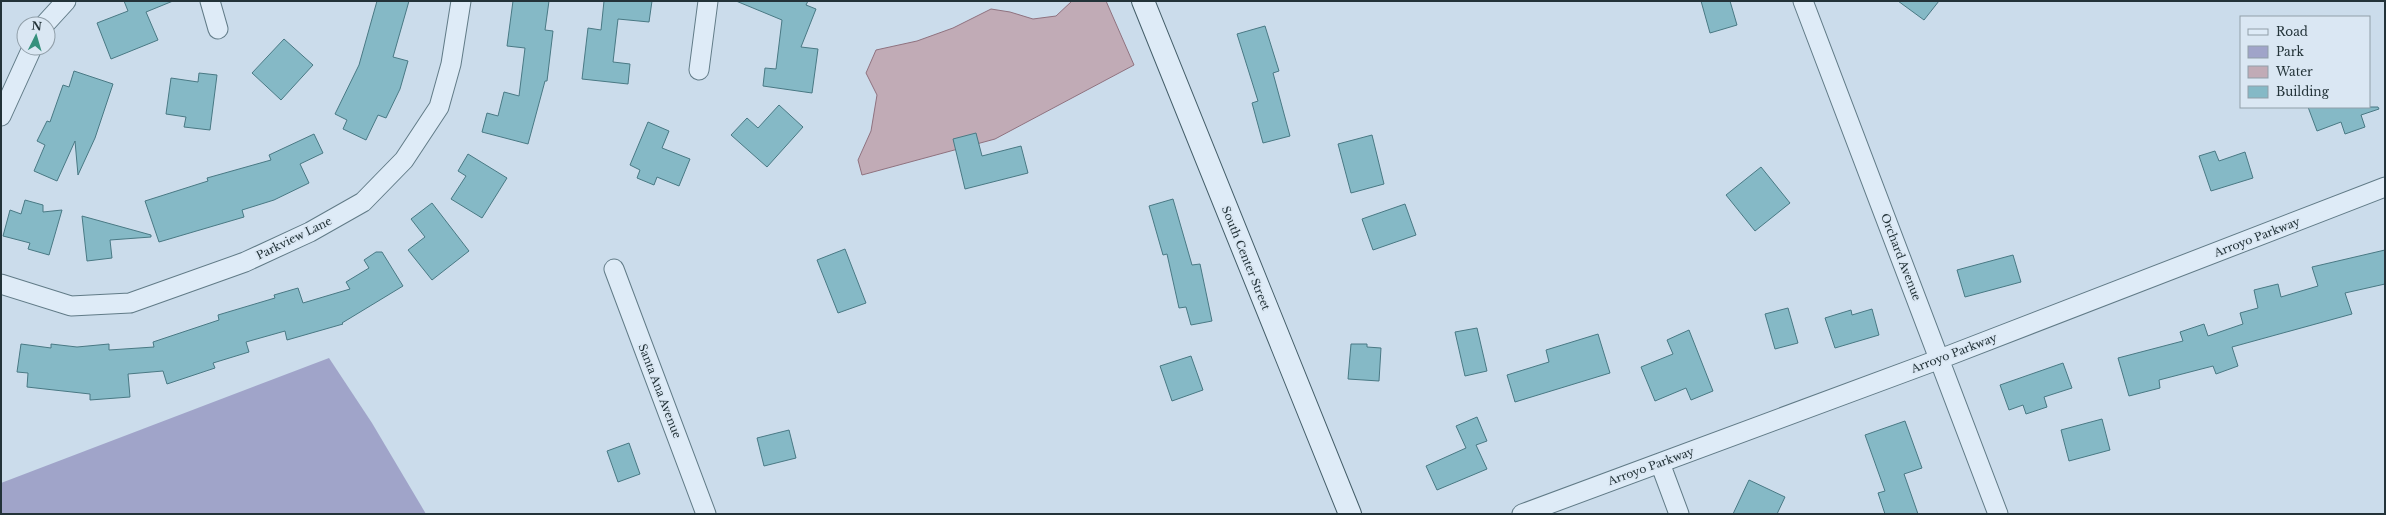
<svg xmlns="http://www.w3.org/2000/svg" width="2386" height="515" viewBox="0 0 2386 515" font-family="'Libre Baskerville',serif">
<rect width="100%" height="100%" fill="#cbdceb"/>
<path fill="#a0a4c9" d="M329,358L372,423L426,514H1V483Z"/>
<path fill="#c1abb6" stroke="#8f727f" d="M1072,1H1106L1134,65L995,139L862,175L858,160L871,131L877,95L866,73L876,50L917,41L953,28L991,9L1010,12L1033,19L1056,16Z"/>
<path fill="#85b9c6" stroke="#497984" d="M124,1H173L146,12L158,40L111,59L97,23L128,11Z
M377,1H409L393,57L408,61L400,89L386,118L378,115L366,140L343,129L347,120L335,114L359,65Z
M513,1H549L545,30L553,31L547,81H545L528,144L482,132L487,113L498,116L504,92L519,96L525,48L507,46Z
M604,1H652L649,22L618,19L613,62L630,64L628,84L582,79L588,28L601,30Z
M736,1H808L806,5L816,9L801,47L818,49L812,93L763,86L765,68L776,69L782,20Z
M1701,1H1730L1737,25L1710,33Z
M1898,1H1939L1924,20Z
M1265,26L1279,71L1273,73L1290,136L1263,143L1252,103L1258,101L1237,34Z
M284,39L313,65L281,100L252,73Z
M74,71L113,84L95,138L78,175L75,141L57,181L34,171L45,145L37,141L47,121L50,122L63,85L69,87Z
M199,73L217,75L210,130L184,127L186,117L166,114L171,78L198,82Z
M779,105L803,127L767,167L731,135L747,118L758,128Z
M2308,107H2378L2379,109L2361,115L2365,127L2345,134L2341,122L2317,131Z
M648,122L669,131L662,148L690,159L679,186L657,177L654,185L637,178L640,170L630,165Z
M976,133L982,156L1021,146L1028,173L965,189L953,139Z
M314,134L323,153L300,164L309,183L274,200L242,210L244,217L159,242L145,201L208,181L207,178L271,160L269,155Z
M1372,135L1384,184L1351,193L1338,144Z
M2215,151L2219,161L2245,152L2253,178L2211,191L2199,156Z
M468,154L507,178L482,218L451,199L466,176L458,171Z
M1761,167L1790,203L1755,231L1726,195Z
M1173,199L1192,265L1200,264L1212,321L1191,325L1186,307L1179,308L1167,254L1163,255L1149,206Z
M25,200L43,205V212L62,210L49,255L28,249L30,243L3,236L10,210L21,214Z
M432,203L469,251L432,280L408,250L425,237L411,219Z
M1405,204L1416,235L1373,250L1362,219Z
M82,216L151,235V237L110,240L112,258L87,261Z
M845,249L866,303L838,313L817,260Z
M2385,250V284L2345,293L2352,314L2232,347L2238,366L2216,374L2213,366L2159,380L2160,388L2129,396L2118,358L2183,341L2180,332L2204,324L2208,336L2243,324L2240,313L2258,308L2254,290L2278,284L2281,297L2318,286L2312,267Z
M376,252H382L403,286L342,323L343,324L287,340L285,331L246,342L249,352L213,363L215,368L167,384L163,371L128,374L130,397L90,400V394L27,387L28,373L17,372L21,344L51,348V344L77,347L109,344V350L154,347L153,342L219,320L218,315L275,298L274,295L298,288L303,303L350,289L346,282L369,268L364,260Z
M2013,255L2021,282L1965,297L1957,270Z
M1788,308L1798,343L1775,349L1765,314Z
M1872,309L1879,335L1835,348L1825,318L1851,310L1852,315Z
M1477,328L1487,371L1465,376L1455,332Z
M1689,330L1713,391L1691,400L1686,388L1655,401L1641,367L1673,354L1667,340Z
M1598,334L1610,373L1515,402L1507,375L1549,362L1546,350Z
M1351,344H1367V347L1381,348L1379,381L1348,379Z
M1191,356L1203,390L1172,401L1160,366Z
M2063,363L2072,388L2044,397L2047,407L2026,414L2023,405L2009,410L2000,385Z
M1477,417L1487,441L1476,445L1487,469L1437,490L1426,466L1466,448L1456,426Z
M2102,419L2110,450L2069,461L2061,430Z
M1905,421L1922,468L1904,474L1918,514H1885L1878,493L1885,491L1865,435Z
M789,430L796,458L764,466L757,438Z
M629,443L640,474L618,482L607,451Z
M1749,480L1785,497L1777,514H1733Z"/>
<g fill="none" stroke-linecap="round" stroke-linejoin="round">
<defs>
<path id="street" d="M210,1L218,29
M1803,1L1998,514
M45,24L66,1
M699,70L708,1
M1,116L32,48
M614,269L706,514
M1,284L71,306L130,303L245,262L310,232L363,202L404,160L439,107L451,64L461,1
M1660,463L1679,514
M1522,514L1940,359L2385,187"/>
<path id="secondary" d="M1143,1L1350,514"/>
</defs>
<use href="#street" stroke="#617b87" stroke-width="21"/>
<use href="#secondary" stroke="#445e69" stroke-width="24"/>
<use href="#street" stroke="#deebf7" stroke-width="19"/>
<use href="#secondary" stroke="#deebf7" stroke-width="22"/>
</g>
<g text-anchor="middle" stroke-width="3.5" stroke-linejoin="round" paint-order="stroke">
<g font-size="11" fill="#233339" stroke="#dae7f3">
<text transform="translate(2257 237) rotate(-21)" y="4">Arroyo Parkway</text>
<text transform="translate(294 238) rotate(-26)" y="4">Parkview Lane</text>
<text transform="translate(1901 257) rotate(69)" y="4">Orchard Avenue</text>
<text transform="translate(1246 258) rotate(68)" y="4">South Center Street</text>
<text transform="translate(1954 353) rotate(-21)" y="4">Arroyo Parkway</text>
<text transform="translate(660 391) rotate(69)" y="4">Santa Ana Avenue</text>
<text transform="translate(1651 466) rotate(-20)" y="4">Arroyo Parkway</text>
</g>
</g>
<rect width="2386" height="515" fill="none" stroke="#233339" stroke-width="4"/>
<rect x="2240" y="16" width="130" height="92" fill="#dae7f3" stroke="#919fa9"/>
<rect x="2248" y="29" width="20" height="6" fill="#deebf7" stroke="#919fa9"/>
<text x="2276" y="36" font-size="12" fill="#233339">Road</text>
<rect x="2248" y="46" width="20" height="12" fill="#a0a4c9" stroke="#919fa9"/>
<text x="2276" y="56" font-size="12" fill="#233339">Park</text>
<rect x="2248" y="66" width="20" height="12" fill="#c1abb6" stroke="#919fa9"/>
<text x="2276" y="76" font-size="12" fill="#233339">Water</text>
<rect x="2248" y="86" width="20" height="12" fill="#85b9c6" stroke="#919fa9"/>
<text x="2276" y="96" font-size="12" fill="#233339">Building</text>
<g transform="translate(36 36) rotate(5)"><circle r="19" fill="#dae7f3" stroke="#919fa9"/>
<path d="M0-3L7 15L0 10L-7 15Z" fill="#36917d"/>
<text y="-6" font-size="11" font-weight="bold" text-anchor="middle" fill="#233339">N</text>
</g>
</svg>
